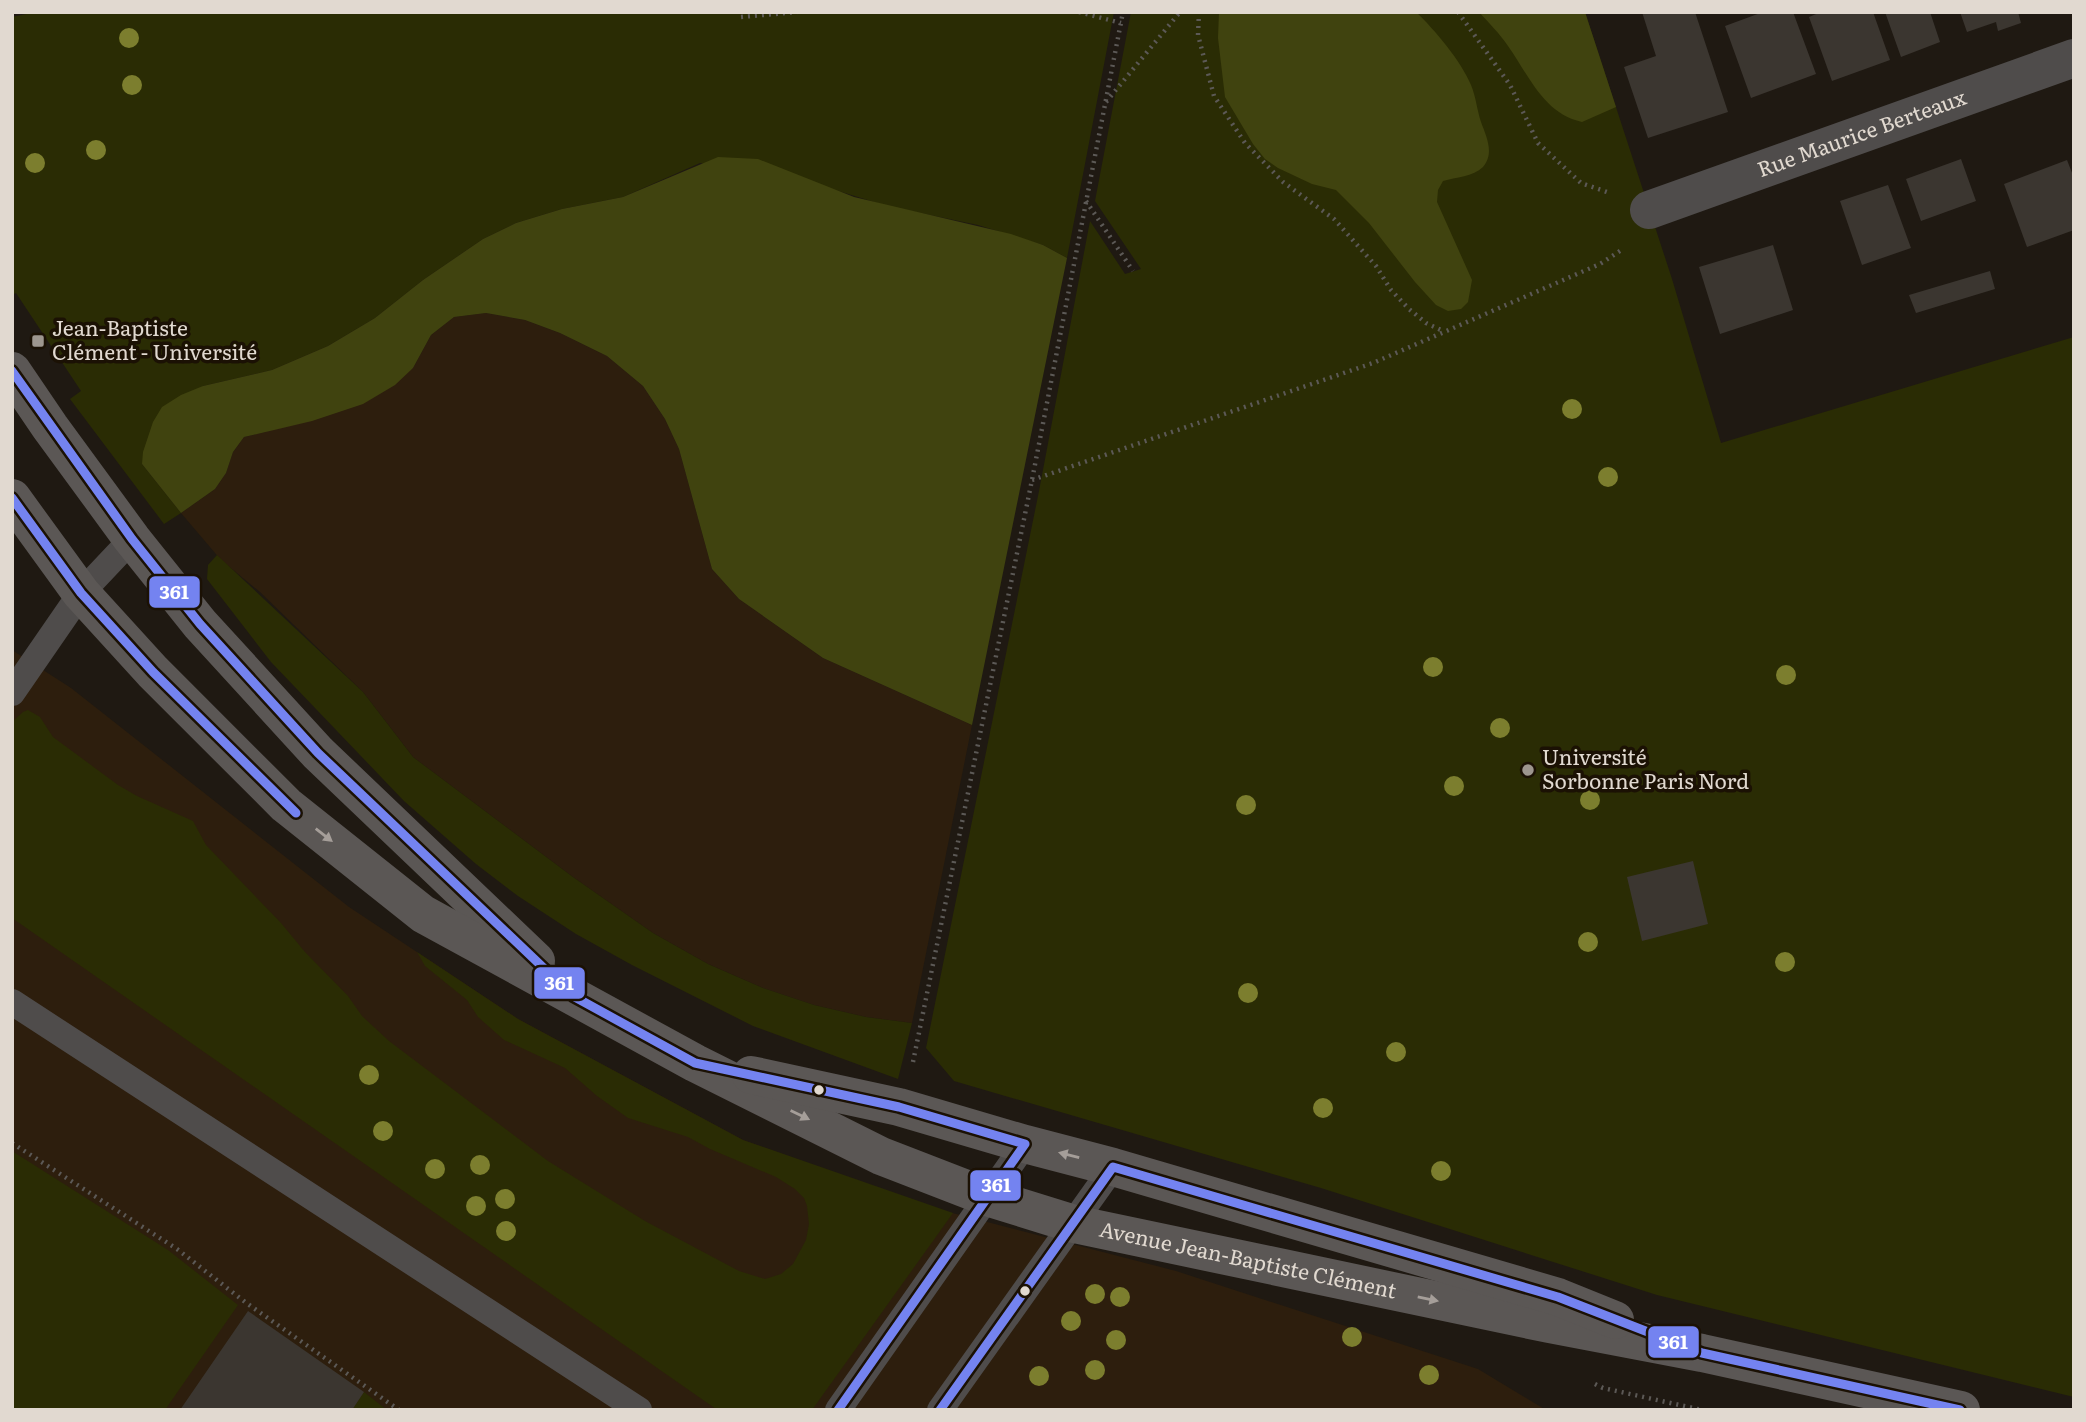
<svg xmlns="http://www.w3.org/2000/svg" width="2086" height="1422" viewBox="0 0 2086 1422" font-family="Literata,serif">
<rect width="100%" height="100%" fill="#1f1912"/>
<path fill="#2d1e0d" d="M486,313L525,320L560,333L607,356L643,386L665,419L679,449L712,569L739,599L823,658L972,725L912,1023L866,1017L814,1005L763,988L708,964L653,933L573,877L413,757L363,692L260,592L221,560L181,513L215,489L226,473L233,452L244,437L265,432L413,368L431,335L454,317Z
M12,650L71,688L349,907L518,1019L743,1140L937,1209L1176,1271L1478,1369L1546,1410H12Z"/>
<path fill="#2a2c04" d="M36,12H1114L1067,258L1043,245L978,225L887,206L819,185L700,163L623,197L562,209L516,223L483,239L423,280L375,318L328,346L272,370L203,386L142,464L181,513L164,524L70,399L81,391L16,293L12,295V17Z
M1131,12H1585L1672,279L1721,443L2074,337V1397L1657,1295L1321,1188L954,1081L926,1048L1039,491L1090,221L1125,274L1141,269L1095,201Z
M217,555L363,692L413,757L573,877L653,933L708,964L763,988L814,1005L866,1017L912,1023L898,1079L753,1026L632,965L576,934L518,896L476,864L404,801L271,662L207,579L208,565Z
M28,710L40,717L53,737L118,785L137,796L193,821L206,845L281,923L305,952L348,996L362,1016L389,1041L548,1161L645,1221L739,1271L765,1279L781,1274L793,1264L806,1240L809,1224L807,1206L804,1198L795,1189L776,1177L710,1149L688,1137L628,1118L597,1096L565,1068L504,1040L478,1017L467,1000L425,966L417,952L518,1019L743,1140L953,1213L812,1410L716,1409L12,918V722L23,712Z
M12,1151L168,1250L238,1305L165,1410H12Z
M364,1392L387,1410H352Z"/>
<path fill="#40430f" d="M1219,12H1416C1435,30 1461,61 1471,85C1476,97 1477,110 1481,122C1486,136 1495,153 1483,167C1473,177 1456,177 1443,181L1438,190L1437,202L1472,280L1468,302L1461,309L1448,311L1436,305L1415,282L1369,223L1336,190L1312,184L1278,168L1265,159L1253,144L1225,97L1218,38Z
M1479,12H1585L1616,107L1582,122C1544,114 1529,76 1508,46C1500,34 1489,23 1479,12Z
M718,157L758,159L854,197L1011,234L1043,245L1067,258L972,725L823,658L739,599L712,569L679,449L665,419L643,386L607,356L560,333L525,320L486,313L454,317L431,335L413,368L395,385L363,404L312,421L244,437L233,452L226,473L215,489L181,513L142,464L143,452L153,422L162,407L181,395L203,386L272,370L328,346L375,318L423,280L483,239L516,223L562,209L623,197Z"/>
<path fill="#3b3630" d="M1642,12H1695L1728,112L1648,138L1624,67L1656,56Z
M1763,12H1793L1816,74L1751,98L1725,26Z
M1821,12H1873L1890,60L1832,81L1809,17Z
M1885,12H1930L1940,42L1901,57Z
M1960,12H2018L2021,23L1998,31L1996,22L1967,32Z
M1961,159L1976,201L1921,221L1906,179Z
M2067,160L2074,178V230L2027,247L2004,184Z
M1888,185L1911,248L1862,265L1840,201Z
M1773,245L1793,310L1720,334L1699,267Z
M1990,271L1995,289L1916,313L1909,295Z
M1693,861L1708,924L1642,941L1627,877Z
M248,1311L364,1392L352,1410H180Z"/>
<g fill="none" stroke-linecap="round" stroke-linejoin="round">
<path stroke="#5c5956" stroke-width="4.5" stroke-dasharray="2 5" stroke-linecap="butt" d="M1079,12L1121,23
M1199,12L1198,35L1214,96L1245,143L1283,182L1334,219L1376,266L1391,290L1409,309L1426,323L1443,331
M1458,12L1510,85L1538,143L1581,183L1607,192
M741,17L797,12
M1106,102L1180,12
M1086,201L1133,271
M1032,480L1373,363L1600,264L1623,249
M913,1062L1032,480L1123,12
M12,1143L177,1249L245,1302L399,1410
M1595,1384L1603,1388L1702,1410"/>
<path stroke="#4f4c4b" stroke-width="26" d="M12,693L81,593L132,539
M12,1002L639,1410
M838,1410L1025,1144
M940,1410L1113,1167"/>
<path stroke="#4f4c4b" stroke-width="38" id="s1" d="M1649,210L2074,58"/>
<g stroke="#5b5755" stroke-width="38">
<path d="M12,371L50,427L132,539L200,624L318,753L536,961"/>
<path id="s2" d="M12,498L81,593L153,672L286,805L423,914L695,1063L881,1156L987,1197L1074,1224L1549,1324L1702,1353L1961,1410"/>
<path d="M751,1075L899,1107L1025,1144L1113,1167L1558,1297L1615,1320"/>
</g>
<defs>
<path id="bus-1" d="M12,371L132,539L200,624L318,753L573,996L695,1063L899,1107L1025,1144L838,1410
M12,498L81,593L153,672L296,813
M940,1410L1113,1167L1558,1297L1702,1353L1960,1410"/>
</defs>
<use href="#bus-1" stroke="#1b1104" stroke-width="14"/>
<use href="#bus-1" stroke="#7483f0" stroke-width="9"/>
</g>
<g fill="#7c7e2e">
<circle cx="129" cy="38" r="10"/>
<circle cx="132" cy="85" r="10"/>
<circle cx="96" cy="150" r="10"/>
<circle cx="35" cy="163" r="10"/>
<circle cx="1572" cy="409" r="10"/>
<circle cx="1608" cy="477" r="10"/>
<circle cx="1433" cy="667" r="10"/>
<circle cx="1786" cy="675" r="10"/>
<circle cx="1500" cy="728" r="10"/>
<circle cx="1454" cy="786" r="10"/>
<circle cx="1590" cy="800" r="10"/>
<circle cx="1246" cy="805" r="10"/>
<circle cx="1588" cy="942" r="10"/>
<circle cx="1785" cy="962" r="10"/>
<circle cx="1248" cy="993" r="10"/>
<circle cx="1396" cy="1052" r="10"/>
<circle cx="369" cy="1075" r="10"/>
<circle cx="1323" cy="1108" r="10"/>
<circle cx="383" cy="1131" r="10"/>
<circle cx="480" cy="1165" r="10"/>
<circle cx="435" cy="1169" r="10"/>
<circle cx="1441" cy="1171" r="10"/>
<circle cx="505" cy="1199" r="10"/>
<circle cx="476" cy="1206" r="10"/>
<circle cx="506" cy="1231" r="10"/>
<circle cx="1095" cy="1294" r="10"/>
<circle cx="1120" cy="1297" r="10"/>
<circle cx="1071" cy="1321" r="10"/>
<circle cx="1352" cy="1337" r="10"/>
<circle cx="1116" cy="1340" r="10"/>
<circle cx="1095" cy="1370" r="10"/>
<circle cx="1429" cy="1375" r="10"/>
<circle cx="1039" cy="1376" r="10"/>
</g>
<defs><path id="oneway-solid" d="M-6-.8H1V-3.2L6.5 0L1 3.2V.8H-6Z" transform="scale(1.75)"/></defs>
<g fill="#a59e99">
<use href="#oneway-solid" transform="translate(324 835) rotate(38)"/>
<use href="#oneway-solid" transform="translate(800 1115) rotate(26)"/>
<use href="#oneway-solid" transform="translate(1069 1155) rotate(-166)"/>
<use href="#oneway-solid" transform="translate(1428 1299) rotate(12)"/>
</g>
<g fill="#9d968e" stroke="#1b1104" stroke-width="2.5">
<rect x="31" y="334" width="14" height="14" rx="3.5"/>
<circle cx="1528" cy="770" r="7"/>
</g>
<g fill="#e1d9d0" stroke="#1b1104" stroke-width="2.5">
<circle cx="819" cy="1090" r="6"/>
<circle cx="1025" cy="1291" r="6"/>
</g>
<g text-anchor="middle" stroke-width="7" stroke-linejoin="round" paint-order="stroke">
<g font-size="21" fill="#e1d9d0" stroke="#1b1104">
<text dy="7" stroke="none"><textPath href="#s1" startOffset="226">Rue Maurice Berteaux</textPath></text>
<text dy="7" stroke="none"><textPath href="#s2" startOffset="1488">Avenue Jean-Baptiste Clément</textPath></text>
</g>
<g font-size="21" fill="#e1d9d0" stroke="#1b1104" text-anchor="start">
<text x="52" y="336">Jean-Baptiste<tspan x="52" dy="24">Clément - Université</tspan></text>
<text x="1542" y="765">Université<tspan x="1542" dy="24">Sorbonne Paris Nord</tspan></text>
</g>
</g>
<g stroke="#1b1104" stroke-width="2.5">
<rect x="148" y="575" width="53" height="34" rx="7" fill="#7483f0"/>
<rect x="533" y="966" width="53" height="34" rx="7" fill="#7483f0"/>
<rect x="969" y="1169" width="53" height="33" rx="7" fill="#7483f0"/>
<rect x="1647" y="1325" width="53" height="34" rx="7" fill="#7483f0"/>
</g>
<g font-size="19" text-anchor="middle" font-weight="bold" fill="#fff">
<text x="174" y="599">361</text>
<text x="559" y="990">361</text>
<text x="996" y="1192">361</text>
<text x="1673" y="1349">361</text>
</g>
<rect width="2086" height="1422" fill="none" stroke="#e1d9d0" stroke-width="28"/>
</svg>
